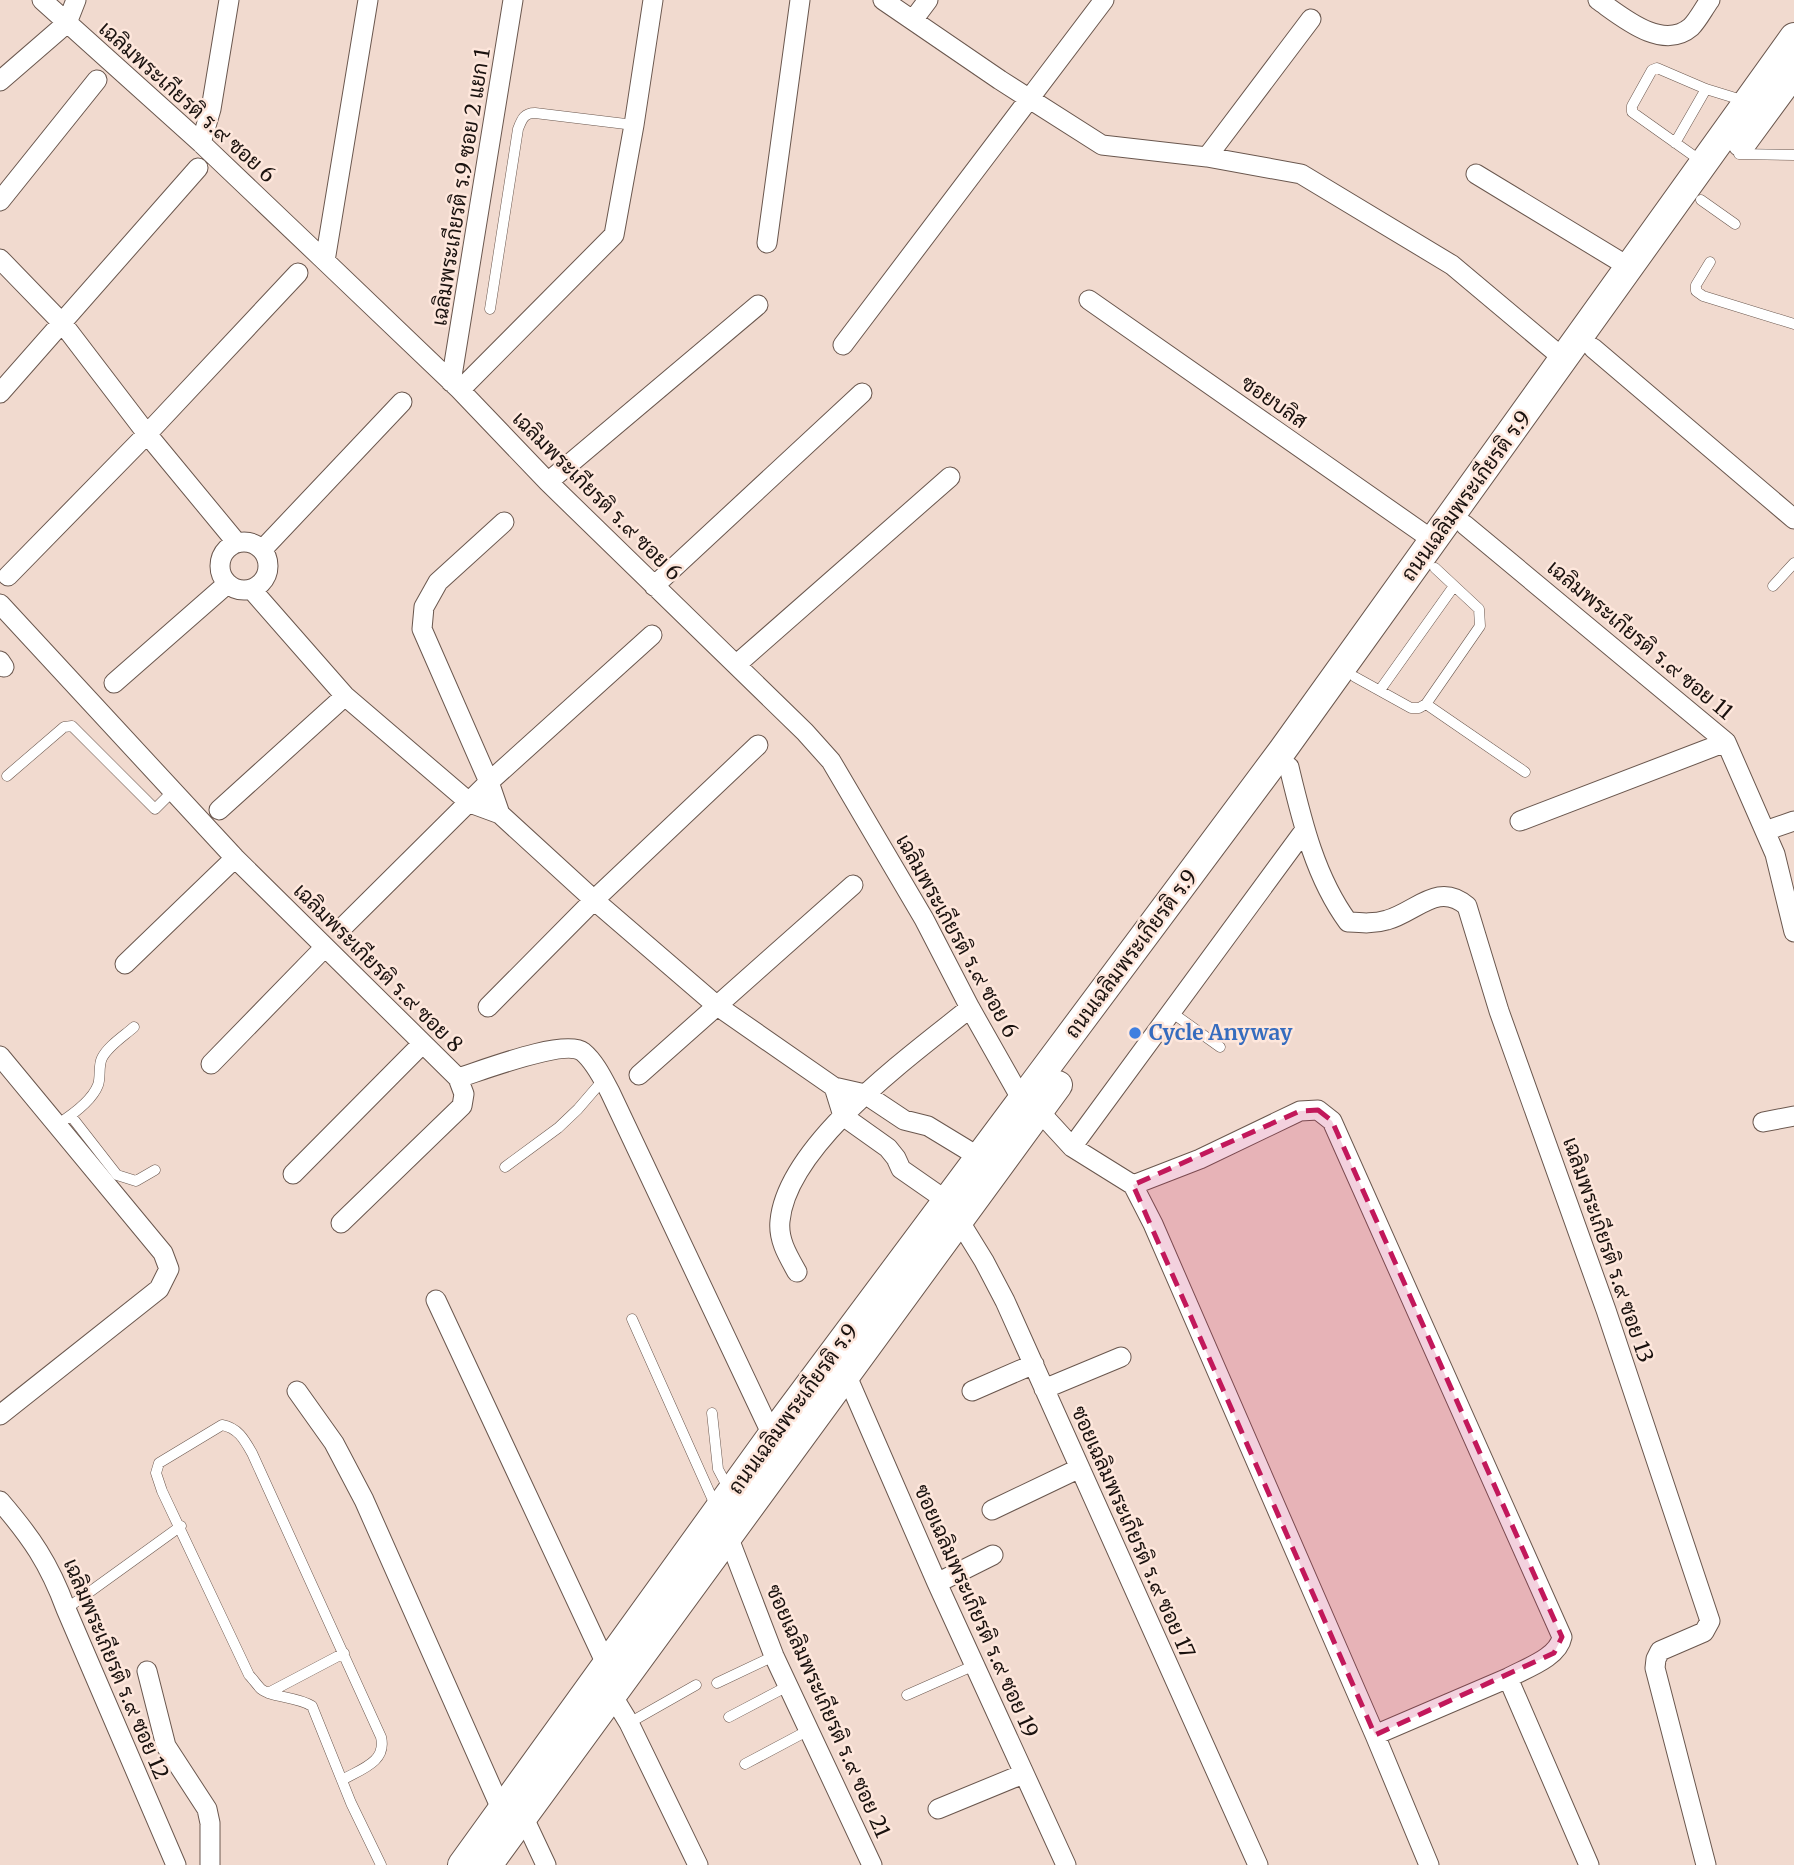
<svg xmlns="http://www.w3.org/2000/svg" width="1794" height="1865" viewBox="0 0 1794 1865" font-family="Merriweather,Sarabun,serif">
<rect width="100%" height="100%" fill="#f1dacf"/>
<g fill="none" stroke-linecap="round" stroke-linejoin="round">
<defs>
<path id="lane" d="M1675,143L1706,89
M1739,154L1794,155
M1701,161L1632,112V106L1652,70L1657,68L1706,89L1745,101
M1701,200L1735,224
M1710,262L1696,285V291L1703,296L1794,324
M490,309L518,129C522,119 524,113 535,113L634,125
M1773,586L1794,563
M1355,677L1411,708H1419L1426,704L1480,626L1479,609L1435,568
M1380,690L1454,586
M1426,704L1525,772
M7,776L64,727L72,726L155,809L172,792
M1171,1012L1220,1047
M71,1116L117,1175L136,1181L155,1170
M58,1124C72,1115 92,1101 98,1085C101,1077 98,1066 102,1058C108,1046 124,1036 134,1027
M505,1167L558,1128L578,1109L603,1080
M632,1319L716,1507
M712,1413L718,1469L727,1486L731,1488
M66,1609L181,1526
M717,1683L774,1656
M268,1693L344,1653
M907,1695L975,1665
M729,1717L788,1686
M629,1723L696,1685
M745,1764L809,1730
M342,1780C361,1769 387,1762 381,1737L252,1453C244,1439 238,1428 222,1425L159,1463L156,1473L162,1491L249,1675C253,1679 257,1685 261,1689C272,1698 296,1696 312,1706L351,1803L381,1865"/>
<path id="street" d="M42,0L201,143L325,261L460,390L548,482L805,732L831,761L924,919L970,1008L1022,1100L1039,1111L1072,1147L1133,1185
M883,0L1000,80L1102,145L1207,157L1301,174L1452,265L1564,359
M1598,0C1621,16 1662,52 1691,27C1698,20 1704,8 1710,0
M913,20L928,0
M0,81L67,23L76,0
M201,143L211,109L229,0
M1207,157L1311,19
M1476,174L1629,267
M0,201L97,80
M767,243L800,0
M0,259L63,324L147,434L237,543
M325,261L368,0
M1089,300L1434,541
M843,345L1104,0
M1593,348L1794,519
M451,382L513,0
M460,390L614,235L634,125L653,0
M0,393L198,168
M548,482L758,305
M1465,525L1726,742L1775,854L1794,932
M220 566a24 24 0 1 1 48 0a24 24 0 1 1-48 0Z
M262,550L402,402
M8,576L147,434L298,273
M654,586L862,393
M252,590L345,696L470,803L500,814L594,900L716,1005L834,1087L865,1094L904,1120L928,1126L979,1157
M0,604L235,858L458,1078C481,1071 565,1038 583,1052C595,1062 603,1079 610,1092L772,1435
M0,661L4,667
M737,664L950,477
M114,683L227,584
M1289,767C1302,821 1315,877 1348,922C1362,923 1374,924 1387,920C1416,912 1438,881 1467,906L1499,1011L1606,1310L1710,1621L1704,1632L1660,1651L1656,1659L1655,1668L1706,1865
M219,810L345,696
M500,814L489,782L422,629L424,607L438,582L504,522
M1520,821L1726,742
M1765,831L1794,821
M345,925L489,782L652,635
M125,964L235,858
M488,1007L594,900L758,745
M0,1056L163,1253L169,1269L159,1289L0,1415
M211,1064L324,948
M639,1075L853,885
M834,1087L843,1116L888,1148L896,1158L901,1169L947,1201L984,1261L1005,1301L1258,1865
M1763,1122L1794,1116
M1072,1147L1304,831
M293,1174L422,1044
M341,1223L462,1106L464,1094L458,1078
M797,1272C788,1256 778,1240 780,1221C787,1144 913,1054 970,1008
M436,1300L607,1666
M846,1374L937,1583L1066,1865
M1044,1389L1121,1357
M297,1391L334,1443L364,1500L502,1811
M972,1391L1034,1364
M0,1501C31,1537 49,1563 66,1609L176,1865
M992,1510L1080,1468
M728,1536L774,1656L872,1865
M937,1583L993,1555
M147,1671L166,1746L207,1809L210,1823V1865
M612,1695L629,1723L698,1865
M1375,1735L1508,1678
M938,1809L1023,1774
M523,1816L546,1865
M1429,1865L1375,1735L1153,1224L1133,1185L1200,1159L1300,1111L1318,1110L1332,1121L1562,1637C1558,1658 1526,1668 1508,1678L1589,1865"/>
<path id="secondary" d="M1742,143L1794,72
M462,1865L772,1435L1282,751L1794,37
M488,1865L1058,1085"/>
</defs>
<use href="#lane" stroke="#6a574e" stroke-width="11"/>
<use href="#street" stroke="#6a574e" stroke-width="21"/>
<use href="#secondary" stroke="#6a574e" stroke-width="30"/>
<use href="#lane" stroke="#fff" stroke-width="10"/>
<use href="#street" stroke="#fff" stroke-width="19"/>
<use href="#secondary" stroke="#fff" stroke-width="28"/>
</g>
<path fill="#c2185b" fill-opacity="0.2" stroke="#c2185b" stroke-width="5" stroke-dasharray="14 9" stroke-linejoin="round" d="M1318,1110L1332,1121L1562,1637L1554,1653L1375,1735L1133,1185L1300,1111Z"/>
<circle fill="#3f7fe0" stroke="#fee7dc" stroke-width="2.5" cx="1135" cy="1033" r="7"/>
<g text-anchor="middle" stroke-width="5" stroke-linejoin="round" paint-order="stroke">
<g font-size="21" fill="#1a120f" stroke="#fee7dc">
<text transform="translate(187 102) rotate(42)" y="7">เฉลิมพระเกียรติ ร.๙ ซอย 6</text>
<text transform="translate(461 187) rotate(-81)" y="7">เฉลิมพระเกียรติ ร.9 ซอย 2 แยก 1</text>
<text transform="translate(1274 402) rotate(35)" y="7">ซอยบลิส</text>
<text transform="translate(597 496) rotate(45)" y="7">เฉลิมพระเกียรติ ร.๙ ซอย 6</text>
<text transform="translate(1466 496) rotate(-54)" y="7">ถนนเฉลิมพระเกียรติ ร.9</text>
<text transform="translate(1640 640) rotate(40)" y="7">เฉลิมพระเกียรติ ร.๙ ซอย 11</text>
<text transform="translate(957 936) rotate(61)" y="7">เฉลิมพระเกียรติ ร.๙ ซอย 6</text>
<text transform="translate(1131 954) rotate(-53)" y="7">ถนนเฉลิมพระเกียรติ ร.9</text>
<text transform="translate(378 968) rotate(45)" y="7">เฉลิมพระเกียรติ ร.๙ ซอย 8</text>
<text transform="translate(1608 1250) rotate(71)" y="7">เฉลิมพระเกียรติ ร.๙ ซอย 13</text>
<text transform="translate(793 1409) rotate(-54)" y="7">ถนนเฉลิมพระเกียรติ ร.9</text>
<text transform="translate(1133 1532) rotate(66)" y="7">ซอยเฉลิมพระเกียรติ ร.๙ ซอย 17</text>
<text transform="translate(976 1611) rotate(66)" y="7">ซอยเฉลิมพระเกียรติ ร.๙ ซอย 19</text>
<text transform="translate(116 1669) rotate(67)" y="7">เฉลิมพระเกียรติ ร.๙ ซอย 12</text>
<text transform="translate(828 1711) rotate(66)" y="7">ซอยเฉลิมพระเกียรติ ร.๙ ซอย 21</text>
</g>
<g font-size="21" font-weight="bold" fill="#366cbe" stroke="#fee7dc" text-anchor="start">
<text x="1149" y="1040">Cycle Anyway</text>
</g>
</g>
</svg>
